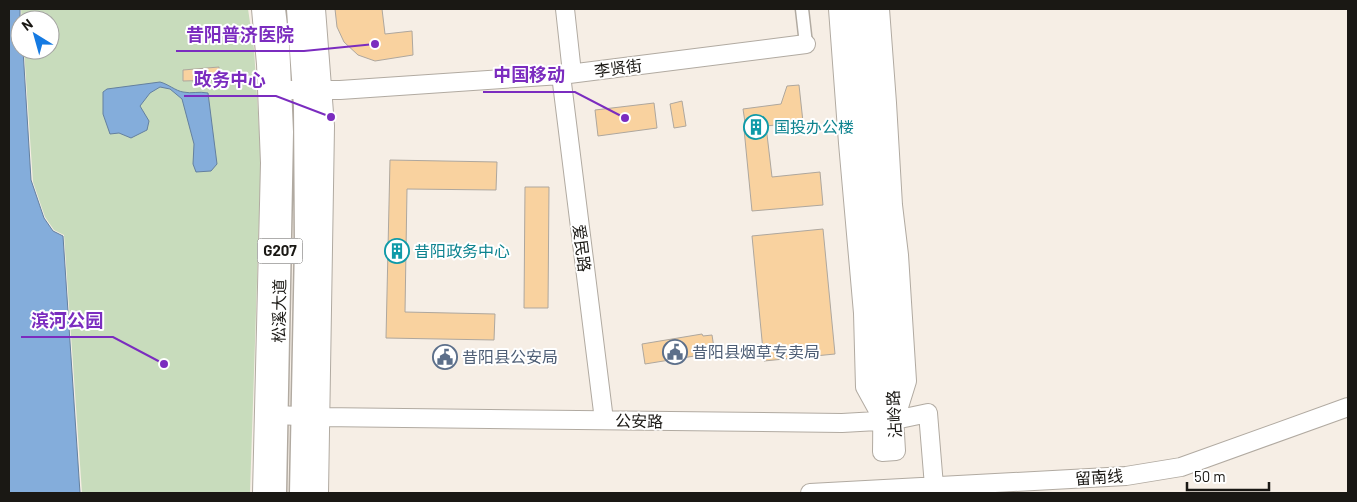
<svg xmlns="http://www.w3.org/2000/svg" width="1357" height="502" viewBox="0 0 1357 502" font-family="Barlow,'Noto Sans SC',sans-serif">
<rect width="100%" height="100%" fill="#f6eee5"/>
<path fill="#c8dcbc" d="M21,9H248L254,49L261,160L250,493H82L64,235L54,230L45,217L33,182L24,50H50V20H22Z"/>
<path fill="#84addb" stroke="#64809f" d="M9,9H20V50H23L31,180L44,218L53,231L63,236L80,493H9Z
M160,82C168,84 176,91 183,92C192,94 198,91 208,93L217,164L211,171L196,172L193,164L194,144L182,99L170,89L160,87L150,93L140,106L149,121L147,130L131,138L119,133L110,134L103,114V92L107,89Z"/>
<path fill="#f9d29f" stroke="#aea79e" d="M335,9H382L385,34L412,31L413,55L375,61L358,55L344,42L337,27Z
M219,67V80L183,81V70Z
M799,85L803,122L766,126L772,177L820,172L823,205L752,211L744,129H746L743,109L781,104L787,86Z
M682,101L686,126L674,128L670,104Z
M654,103L657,128L598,136L595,110Z
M390,160L497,162L496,190L407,189L405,312L495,314L494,340L386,338Z
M525,187H549L548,308H524Z
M823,229L835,354L764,361L752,236Z
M702,334L703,336L712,335L714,348L706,350L707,354L645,364L642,344Z"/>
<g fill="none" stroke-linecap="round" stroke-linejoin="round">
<defs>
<path id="street" d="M802,9L806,44"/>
<path id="secondary" d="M261,9L266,64L270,163L262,493
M316,9L325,126L319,493
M565,9L572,73
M838,9L848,143L863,313L865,387L881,416
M854,9C860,58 860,107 863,157C871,255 884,353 882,452L896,451L886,276L872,123L866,9
M880,9L887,103L893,205L899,255L907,381L898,410
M561,75L604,420
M280,90H340L561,75L806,44
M277,415L320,417L842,423L895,420L928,413L934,486
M810,493L1126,476L1181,467L1348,407"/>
<path id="highway" d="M274,9L278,43L282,132L275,493
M298,9L305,106L306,245L301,493"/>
</defs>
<use href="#street" stroke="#b1aaa1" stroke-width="15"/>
<use href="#secondary" stroke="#b1aaa1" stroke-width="20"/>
<use href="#highway" stroke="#b1aaa1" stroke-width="25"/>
<use href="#street" stroke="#fff" stroke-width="12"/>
<use href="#secondary" stroke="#fff" stroke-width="18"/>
<use href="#highway" stroke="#fff" stroke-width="22"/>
</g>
<defs>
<symbol id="building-ring" viewBox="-11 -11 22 22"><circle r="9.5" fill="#fff" stroke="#0f9aa8" stroke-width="1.5"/><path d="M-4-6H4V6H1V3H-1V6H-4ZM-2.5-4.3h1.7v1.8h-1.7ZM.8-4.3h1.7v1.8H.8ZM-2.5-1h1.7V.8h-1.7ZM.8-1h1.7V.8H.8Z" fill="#0f9aa8"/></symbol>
<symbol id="civic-ring" viewBox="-11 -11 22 22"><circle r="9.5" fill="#fff" stroke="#5c6f8a" stroke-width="1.5"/><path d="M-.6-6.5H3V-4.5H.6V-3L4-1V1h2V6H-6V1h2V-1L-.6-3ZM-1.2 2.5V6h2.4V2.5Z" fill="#5c6f8a"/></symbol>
</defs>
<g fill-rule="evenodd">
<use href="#building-ring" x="742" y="113" width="28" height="28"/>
<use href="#building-ring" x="383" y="237" width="28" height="28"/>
<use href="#civic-ring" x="661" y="338" width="28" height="28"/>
<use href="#civic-ring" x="431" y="343" width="28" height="28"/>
</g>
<g text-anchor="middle" stroke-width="4" stroke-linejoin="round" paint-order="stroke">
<rect fill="#fff" stroke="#5f5d5a" stroke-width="1" x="257.5" y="238.5" width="45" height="25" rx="4"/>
<g font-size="15" font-weight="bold" fill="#1a1814">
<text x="280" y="256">G207</text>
</g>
<g font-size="16" fill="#1a1814" stroke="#fff">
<text transform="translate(618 68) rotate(-7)" y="6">李贤街</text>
<text transform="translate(582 248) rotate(83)" y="6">爱民路</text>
<text transform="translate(279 311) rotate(-89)" y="6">松溪大道</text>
<text transform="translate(894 414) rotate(-93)" y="6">沾岭路</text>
<text transform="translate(639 421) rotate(1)" y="6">公安路</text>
<text transform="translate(1099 477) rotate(-4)" y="6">留南线</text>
</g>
<g font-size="16" fill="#0d838f" stroke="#fff" text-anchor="start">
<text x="774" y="133">国投办公楼</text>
<text x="414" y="257">昔阳政务中心</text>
</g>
<g font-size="16" fill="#4e5e75" stroke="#fff" text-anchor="start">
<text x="692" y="358">昔阳县烟草专卖局</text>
<text x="462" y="363">昔阳县公安局</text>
</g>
</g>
<path fill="none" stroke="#7b2cbf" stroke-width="2" d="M375 44L304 51H176M625 118L575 92H483M331 117L276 96H184M164 364L113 337H21"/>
<g fill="#7b2cbf" stroke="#fff" stroke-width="2">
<circle cx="375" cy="44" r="5"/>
<circle cx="625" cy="118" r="5"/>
<circle cx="331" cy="117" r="5"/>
<circle cx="164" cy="364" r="5"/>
</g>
<g font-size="18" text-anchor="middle" font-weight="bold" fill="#7b2cbf" stroke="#fff" stroke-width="4" stroke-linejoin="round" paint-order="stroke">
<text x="240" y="41">昔阳普济医院</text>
<text x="529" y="81">中国移动</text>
<text x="230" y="86">政务中心</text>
<text x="67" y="327">滨河公园</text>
</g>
<rect width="1357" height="502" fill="none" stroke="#1a1814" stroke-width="20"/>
<g transform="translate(35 35) rotate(323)"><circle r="24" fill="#ffffff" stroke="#a3a3a1"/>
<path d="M0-4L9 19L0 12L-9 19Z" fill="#157ae2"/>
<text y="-8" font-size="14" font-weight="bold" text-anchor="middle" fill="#1a1814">N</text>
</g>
<path d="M1187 482v8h82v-8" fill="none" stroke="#1a1814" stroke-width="2.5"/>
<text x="1194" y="482" font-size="15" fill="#1a1814" stroke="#ffffff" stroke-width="4" paint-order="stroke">50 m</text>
</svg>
